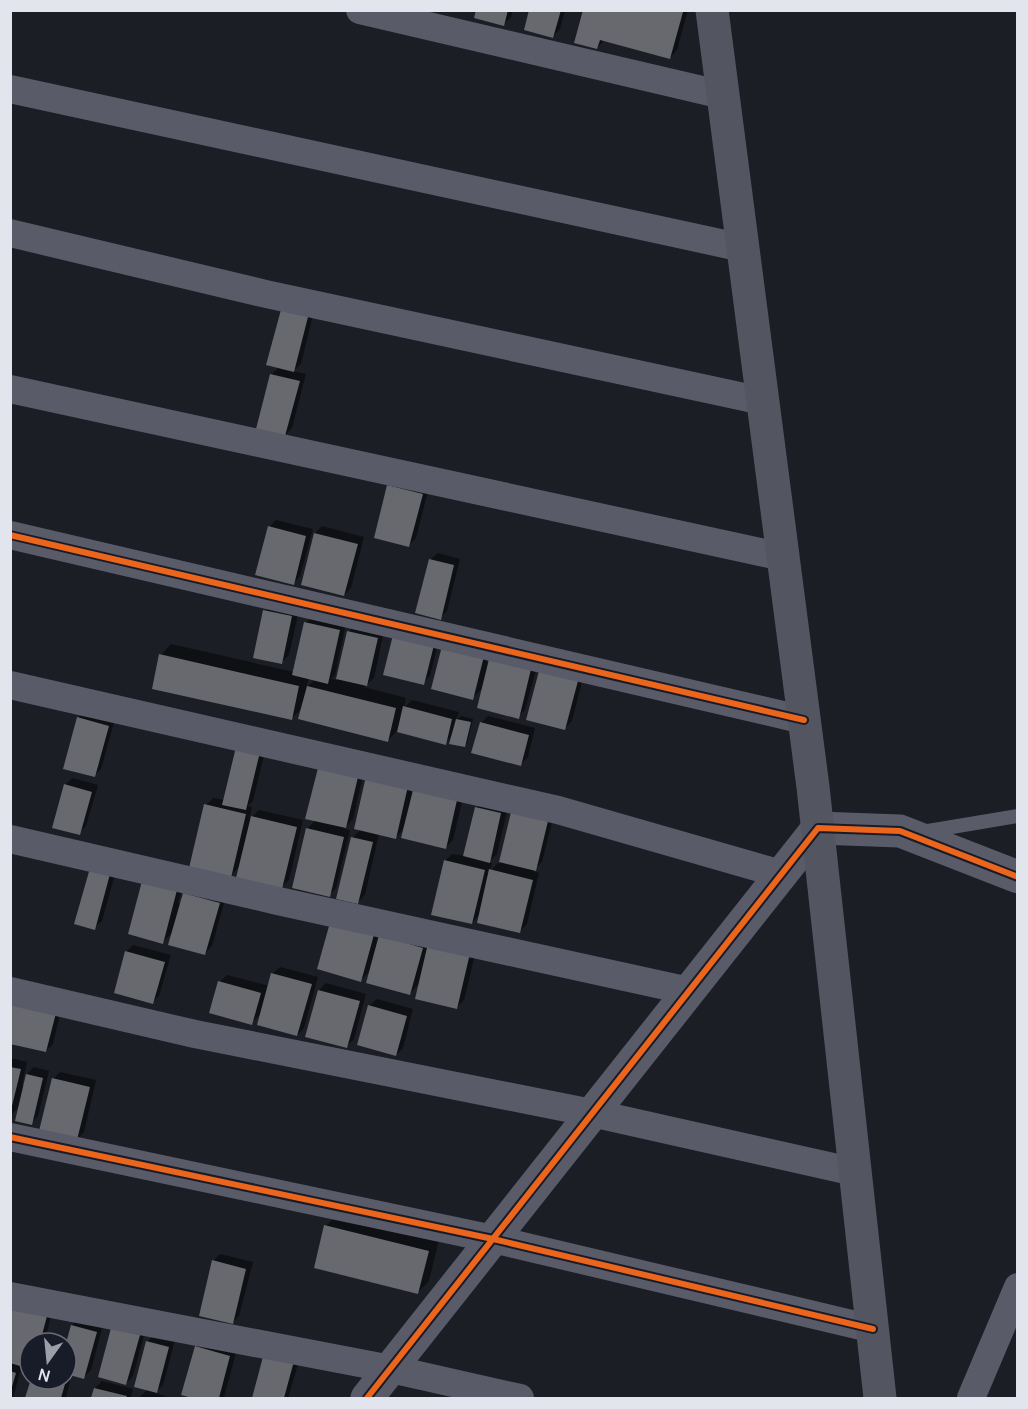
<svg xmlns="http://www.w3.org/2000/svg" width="1028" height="1409" viewBox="0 0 1028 1409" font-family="Manrope,sans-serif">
<rect width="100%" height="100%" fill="#1c1e25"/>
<path fill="#0007" fill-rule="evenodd" d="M477,10H513L511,17L504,24Z
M531,10H565L560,29L553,36Z
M585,10H688L677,50L670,58L605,40L597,48Z
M315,306L301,364L293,371L306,374L292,428L285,435L271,375L279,367L268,364Z
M396,479L429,487L416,538L409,545Z
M276,520L313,529L300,576L293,584L269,527Z
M322,526L364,537L351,588L344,595L303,584L315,533Z
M438,553L460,559L447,611L440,618L430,560Z
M272,604L299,610L289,655L282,662L265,611Z
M313,616L346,623L335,675L331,679L338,680L349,632L356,624L384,631L374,678L364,687L406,698L404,708L412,700L459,712L456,720L461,716L473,719L467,743L464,746L453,735L445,743L397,731L387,741L303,707L291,719L161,655L171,644L294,672L306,623ZM309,678L315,679L306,688Z
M394,636L437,648L430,676L423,683Z
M490,649L487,664L498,653L538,663L525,710L518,717L484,687L472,698L433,688Z
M548,661L585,670L572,721L565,728Z
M86,711L115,719L101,769L94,776L78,718Z
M488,716L535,728L528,757L521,764L481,723Z
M266,746L253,801L248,806L252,807L249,820L259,810L303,820L289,880L281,887L240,866L230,876L206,805L213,798L225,800Z
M364,771L353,819L344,829L350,830L336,888L329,895L307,829Z
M72,778L98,785L86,826L79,833L65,785Z
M414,779L411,793L421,783L464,793L453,840L446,847L405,828L395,838L379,834L365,895L357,903L352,838Z
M483,801L508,807L497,854L489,862L492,863L490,871L498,863L500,864L512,813L554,814L542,862L533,871L539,873L527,924L520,931L480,914L472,923L445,861L452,854L465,856L476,808Z
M117,867L102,921L94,928L91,868Z
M184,883L178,903L181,904L184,893L226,896L212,946L205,953L174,931L163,942L130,933Z
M381,924L377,939L387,929L478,942L464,1000L457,1007L420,983L410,993L371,970L361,980L319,968Z
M133,945L171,955L159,996L152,1003L126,952Z
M280,967L318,977L304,1028L297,1035L262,1013L251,1023L220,982L227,975L269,986L272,974Z
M326,983L366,994L354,1039L347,1046L319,990Z
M377,999L413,1009L403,1048L396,1055L369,1006Z
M62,1006L53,1044L46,1051L10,1042Z
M10,1058L27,1062L22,1085L25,1086L27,1074L34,1067L49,1071L38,1116L31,1123L20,1106L10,1116Z
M60,1072L96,1080L84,1132L77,1139L53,1079Z
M337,1215L439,1240L429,1281L418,1292L326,1226Z
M220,1254L253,1262L239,1316L232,1323L213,1261Z
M10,1298L53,1309L44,1343H30V1367L22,1365L13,1398H10Z
M79,1318L103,1325L91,1370L84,1377L66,1372V1349L72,1325Z
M112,1328H146L133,1376L126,1384Z
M155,1334L175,1340L163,1385L155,1393L172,1398H139L148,1389V1341Z
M203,1340L237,1349L224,1397L222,1398H198L183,1394L196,1347Z
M266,1354H301L288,1398H253Z
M66,1376L71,1377L66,1398H27L32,1379H66Z
M102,1381L133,1389L131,1398H93L95,1388Z"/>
<path fill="#67696f" d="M476,10H508L504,26L474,18Z
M529,10H561L553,38L524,30Z
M583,10H676L683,12L670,59L600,40L597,49L574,43Z
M282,306L309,313L294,372L266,365Z
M270,374L300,381L285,436L256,429Z
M387,485L423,494L409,547L374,538Z
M268,526L306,536L294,585L255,575Z
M314,533L358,544L344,596L301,585Z
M429,559L454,565L441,620L415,613Z
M263,610L292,616L282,664L253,658Z
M304,622L340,630L328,684L292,675Z
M347,631L378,638L367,686L336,679Z
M393,635L434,645L424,685L383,675Z
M442,646L484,656L473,700L431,689Z
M159,654L299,686L292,720L152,689Z
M489,659L531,669L519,719L477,708Z
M540,667L579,677L565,730L526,720Z
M307,686L396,708L388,742L298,719Z
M403,706L452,719L446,745L397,732Z
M77,717L109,726L95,777L63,769Z
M456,719L471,722L465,747L449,744Z
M480,722L529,735L521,766L471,753Z
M236,747L260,752L246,810L222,805Z
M318,768L358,777L346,828L305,819Z
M366,776L408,786L396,839L354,829Z
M64,784L92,792L80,835L52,828Z
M413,790L457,800L446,849L401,838Z
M204,804L246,814L231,878L189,868Z
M475,807L501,813L490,863L463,856Z
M511,812L548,821L536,871L499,862Z
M251,816L297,827L282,889L236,878Z
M306,828L344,837L330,897L292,888Z
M351,837L373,842L358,904L336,899Z
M444,860L485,870L472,924L431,915Z
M90,868L110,874L95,930L74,924Z
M489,869L533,880L520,933L477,923Z
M142,881L177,890L163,944L128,934Z
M183,893L220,903L205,955L168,945Z
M331,919L375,931L361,982L317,969Z
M379,935L423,948L410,995L366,983Z
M429,939L471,949L457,1009L415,999Z
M125,951L165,962L153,1004L114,993Z
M271,973L312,984L297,1036L257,1025Z
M218,981L261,993L252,1025L209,1013Z
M318,990L360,1001L347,1048L305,1037Z
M10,1002L56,1013L46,1052L10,1044Z
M368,1005L407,1016L396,1056L357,1045Z
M10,1067L21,1069L11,1110H10Z
M26,1074L43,1078L32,1125L15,1121Z
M52,1078L90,1087L77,1140L39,1131Z
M324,1225L429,1251L418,1294L314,1268Z
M212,1260L246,1269L233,1324L199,1316Z
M10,1306L47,1316L40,1343H30V1369L10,1363Z
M71,1325L97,1332L84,1379L66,1374V1343Z
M111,1328L140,1335L126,1385L98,1377Z
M146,1341L169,1347L157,1393L134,1387Z
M195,1346L230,1356L219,1398H192L181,1395Z
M264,1353L294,1361L284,1398H252Z
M10,1371L16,1373L11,1390H10Z
M31,1379H47L65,1384L61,1398H25Z
M94,1388L127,1396L126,1398H91Z"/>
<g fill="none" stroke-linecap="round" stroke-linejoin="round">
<path stroke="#595c68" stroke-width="14" d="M922,832L1018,816"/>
<path stroke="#595c68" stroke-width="28" d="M360,10L723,95
M10,89L743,248
M10,233L266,294L763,401
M10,389L783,557
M10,535L804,720
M10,685L558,810L781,874
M10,839L278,901L689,991
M10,991L195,1034L592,1113L855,1172
M10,1137L493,1239L873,1329
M10,1296L391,1369L520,1398
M971,1398L1018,1287"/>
<path stroke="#595c68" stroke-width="33" d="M367,1398L818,828L900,831L1018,877"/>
<path stroke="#535561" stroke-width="33" d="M712,10L813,787L880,1398"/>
<defs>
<path id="cycleway" d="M10,535L804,720
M10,1137L493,1239L873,1329
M367,1398L818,828L900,831L1018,877"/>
</defs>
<use href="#cycleway" stroke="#181c29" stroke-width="10"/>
<use href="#cycleway" stroke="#eb651d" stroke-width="6"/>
</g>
<rect width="1028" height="1409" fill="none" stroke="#e2e4ee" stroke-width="24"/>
<g transform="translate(48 1361) rotate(195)"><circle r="28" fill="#181c29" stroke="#696c78" stroke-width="1.5"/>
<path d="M0-4.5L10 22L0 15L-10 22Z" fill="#9d9fa8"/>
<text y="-9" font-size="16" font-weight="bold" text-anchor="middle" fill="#e2e4ee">N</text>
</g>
</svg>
